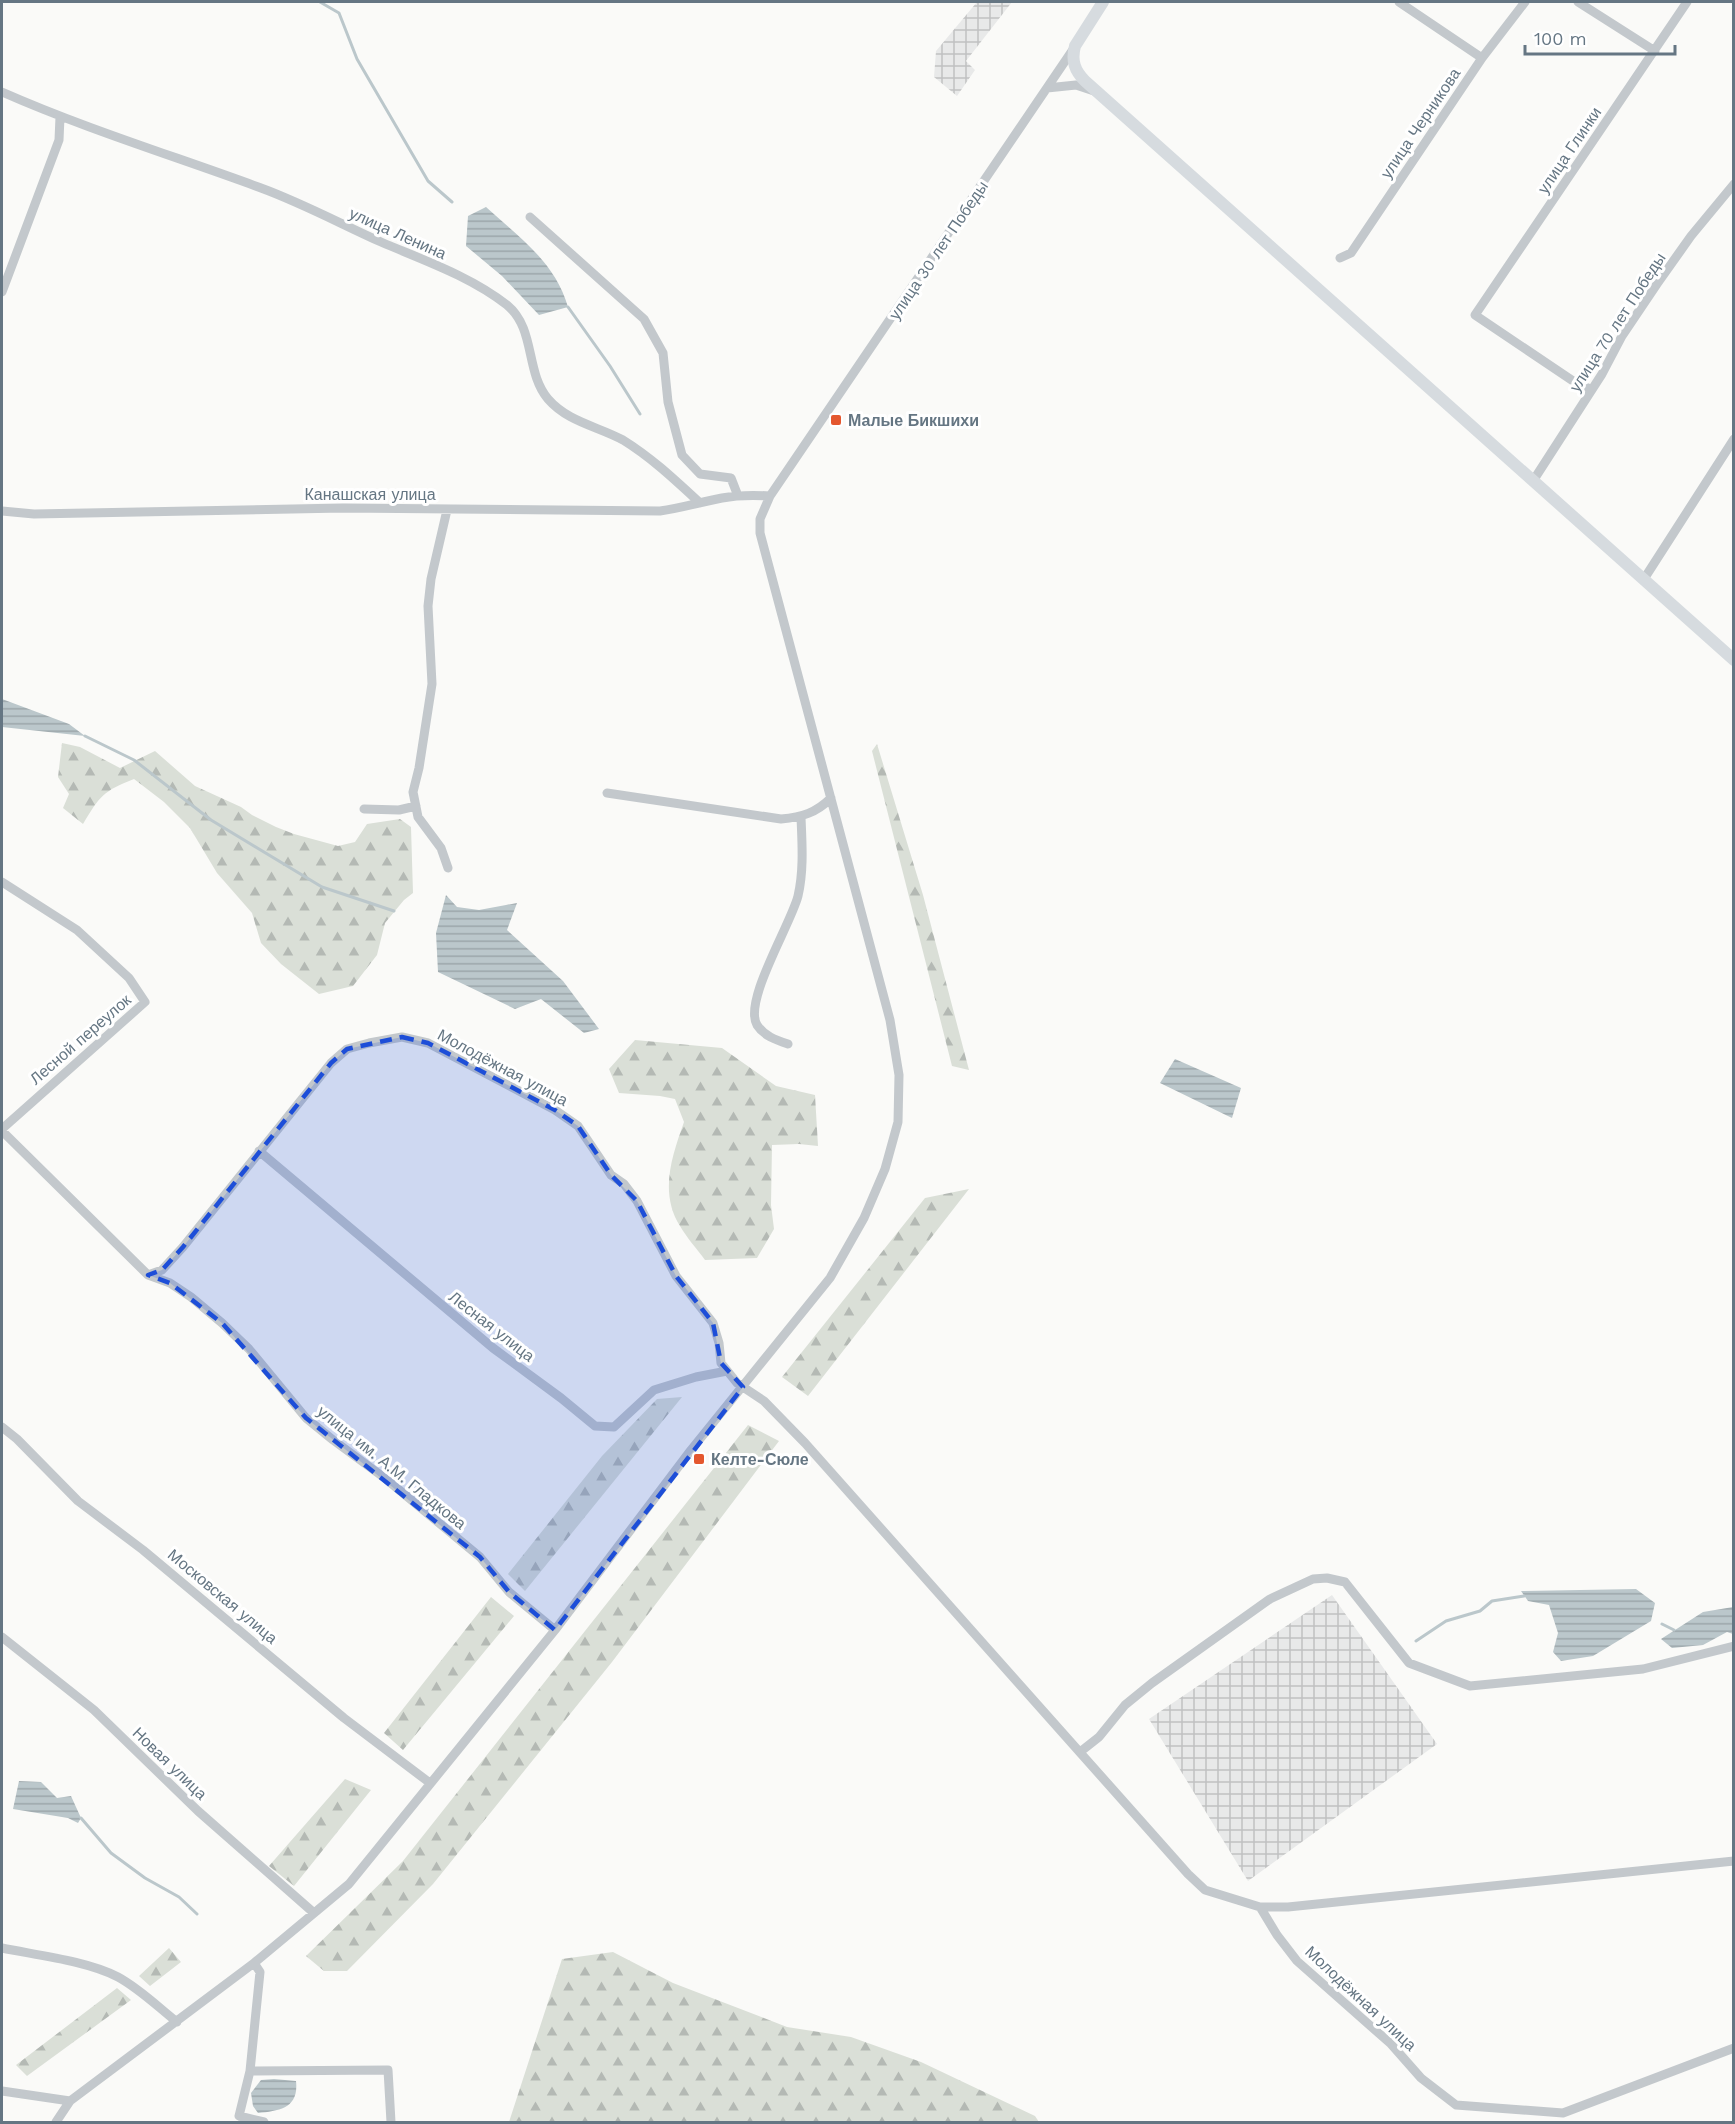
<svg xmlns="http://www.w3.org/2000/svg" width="1735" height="2124" viewBox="0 0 1735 2124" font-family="'Work Sans',sans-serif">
<defs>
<pattern id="industrial-grid" width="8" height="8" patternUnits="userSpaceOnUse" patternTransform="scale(1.5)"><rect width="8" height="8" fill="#e8e9e9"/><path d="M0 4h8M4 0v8" fill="none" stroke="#c0c1c2"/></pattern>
<pattern id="forest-firs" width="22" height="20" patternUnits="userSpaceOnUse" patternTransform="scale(1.5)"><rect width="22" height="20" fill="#dadfd7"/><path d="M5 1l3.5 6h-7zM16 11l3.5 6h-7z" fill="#b4b9b4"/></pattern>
<pattern id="water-rules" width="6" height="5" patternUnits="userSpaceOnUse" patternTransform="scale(1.5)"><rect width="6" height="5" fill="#bbc7cb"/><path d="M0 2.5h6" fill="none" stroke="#9ca6aa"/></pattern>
</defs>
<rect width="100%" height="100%" fill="#fafaf8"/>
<path fill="url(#industrial-grid)" d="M977,2H1012L966,61L975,70L957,96L934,77L936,51Z
M1332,1595L1437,1744L1248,1881L1149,1719Z"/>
<path fill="url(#forest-firs)" d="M62,743L80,747L120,768L155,751L195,786L241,807L252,815L276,827L294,834L338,846L355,842L367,824L400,819L411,827L413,893L404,900L385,923L377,955L353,986L319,994L281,964L261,943L252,913L217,873L190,828L164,802L134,779C103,791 100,796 83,824L63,808L69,794L58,777Z
M877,744L923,895L969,1070L952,1066L872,751Z
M635,1040L722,1048L776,1086L815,1095L818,1146L799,1144L772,1145L771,1205L774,1229L757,1258L705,1260C697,1249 687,1238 680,1226C659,1193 672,1156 684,1122L675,1099L660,1096L619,1093L609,1069Z
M969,1189L808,1396L782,1377L925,1198Z
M682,1397L525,1591L508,1574L602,1456L657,1399Z
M748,1425L779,1441L612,1662L433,1884L347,1971H324L306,1956L403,1861Z
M491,1597L514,1616L403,1750L384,1733Z
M345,1779L371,1790L294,1886L269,1866Z
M169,1948L181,1962L150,1986L139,1976Z
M613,1952L673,1983L787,2027L851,2037L921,2062L1035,2116L1039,2122H509L562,1959Z
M117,1988L131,2000L27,2076L16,2065Z"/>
<path fill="url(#water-rules)" d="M486,207C520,238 555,262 568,307L539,315L502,276L466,246L468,216Z
M2,699L69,724L85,736L2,727Z
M446,895L457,907L479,910L517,903L507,930L563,981L599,1029L584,1033L541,999L515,1009L438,972L436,933Z
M1175,1059L1241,1088L1232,1118L1160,1083Z
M1636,1589L1655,1603L1651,1621L1593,1656L1561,1661L1553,1652L1558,1633L1549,1605L1528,1601L1521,1591Z
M1733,1607V1634L1727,1632L1703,1645L1672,1648L1661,1639L1703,1612Z
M19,1781L41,1782L57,1798L71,1796L81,1818L78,1823L68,1818L13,1809Z
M274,2079L296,2081C299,2108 280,2111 258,2113L253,2106L251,2093L261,2080Z"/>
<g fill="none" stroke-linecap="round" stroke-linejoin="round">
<path stroke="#bbc7cb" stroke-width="3" d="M320,2L339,13L357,59L428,181L452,202
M568,307L610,366L640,414
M85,736L134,760L211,820L322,887L394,911
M1662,1624L1674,1630
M1416,1641L1446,1621L1480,1611L1492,1601L1524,1596
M81,1818L111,1853L145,1878L179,1897L197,1914"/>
<path stroke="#c3c8cc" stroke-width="9" d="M1399,2L1482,58
M1578,2L1655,51
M1047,88L1076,85L1094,91
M2,92C86,129 174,156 261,188C302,203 341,224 381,242C423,260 470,276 507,305C536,329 525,372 548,399C568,422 597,426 623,440C652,458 675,480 700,503
M530,217L644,319L663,353L668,402L682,455L700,474L731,478L738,496
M1340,258L1351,253L1482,58L1525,2
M2,292L59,140L60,117
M1591,389L1579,385L1475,315L1687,2
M1533,481L1602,374L1622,336L1657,284L1691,236L1734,184
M447,510L431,579L428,606L432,684L419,768L413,792L418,817L441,848L448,868
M2,511L34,514L343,508L660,511C681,508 701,502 722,498C738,495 754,495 770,496
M1644,579L1734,439
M607,793L781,819C802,817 816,813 831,798
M364,809L399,810L416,806
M2,882L77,930L129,978L145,1002L2,1129
M788,1044C776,1040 764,1036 757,1025C743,1001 791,924 798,896C804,870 802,843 801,817
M2,1131L148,1275L170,1283L191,1297L222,1323L249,1349L306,1418L333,1440L386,1479L480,1557L509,1592L555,1630
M259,1151L493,1348L561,1398L595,1426L614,1427L654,1390L696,1377L727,1371
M148,1275L162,1270L183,1247L331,1063L347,1049L369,1043L402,1037L428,1043L555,1110L578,1126L611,1175L624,1184L637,1201L676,1276L713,1323L719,1343L721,1363L737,1383L764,1401L805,1443L1188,1874L1205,1890L1260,1907
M2,1427L17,1439L78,1501L143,1550L344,1718L430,1783
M2,1637L94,1710L198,1811L314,1913
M1080,1752L1099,1737L1125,1705L1152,1683L1270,1599L1313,1579L1327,1578L1345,1582L1409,1663L1470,1686L1643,1669L1734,1646
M1734,1861L1288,1907H1260L1277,1935L1297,1961L1391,2044L1421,2078L1456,2105L1563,2113L1734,2048
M2,1948C36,1955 88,1961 118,1977C140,1989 158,2007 177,2022
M254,1963L260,1972L250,2071L388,2070L391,2122
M250,2071L239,2116L264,2122
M2,2091L70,2101
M56,2122L70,2101L254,1963L349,1884L555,1630L691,1450L830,1278L864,1218L885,1169L898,1122L899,1075L890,1020L760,533V519L770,496L1074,48"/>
<path stroke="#d6dbdf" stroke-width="12" d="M1103,2L1075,46C1071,61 1075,71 1085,81L1734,660"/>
</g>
<path fill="#1d4ed8" fill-opacity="0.2" stroke="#1d4ed8" stroke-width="4.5" stroke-dasharray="12 8" stroke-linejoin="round" d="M402,1037L428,1043L555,1110L578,1126L611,1175L637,1201L676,1276L713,1323L721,1363L743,1387L555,1630L509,1592L480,1557L306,1418L222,1323L170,1283L148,1275L162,1270L183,1247L331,1063L347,1049Z"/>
<g fill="#e4572e" stroke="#fff" stroke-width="2">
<rect x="830" y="414" width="12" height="12" rx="3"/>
<rect x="693" y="1453" width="12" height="12" rx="3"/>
</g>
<g text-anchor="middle" stroke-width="6" stroke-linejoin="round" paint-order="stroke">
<g font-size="16" fill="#657683" stroke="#fff">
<text transform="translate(1420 123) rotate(-56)" y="6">улица Черникова</text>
<text transform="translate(1569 150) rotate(-56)" y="6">улица Глинки</text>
<text transform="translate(398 233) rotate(24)" y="6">улица Ленина</text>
<text transform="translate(938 250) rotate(-56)" y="6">улица 30 лет Победы</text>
<text transform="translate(1617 322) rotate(-57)" y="6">улица 70 лет Победы</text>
<text x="370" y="500">Канашская улица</text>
<text transform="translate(80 1039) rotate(-41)" y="6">Лесной переулок</text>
<text transform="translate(503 1067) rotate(28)" y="6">Молодёжная улица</text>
<text transform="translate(492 1326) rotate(38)" y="6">Лесная улица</text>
<text transform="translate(392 1467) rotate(39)" y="6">улица им. А.М. Гладкова</text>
<text transform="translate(223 1596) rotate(40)" y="6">Московская улица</text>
<text transform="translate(170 1763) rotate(44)" y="6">Новая улица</text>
<text transform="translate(1361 1998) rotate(43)" y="6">Молодёжная улица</text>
</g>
<g font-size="16" font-weight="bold" fill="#657683" stroke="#fff" text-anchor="start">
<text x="848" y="426">Малые Бикшихи</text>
<text x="711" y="1465">Келте-Сюле</text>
</g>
</g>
<rect width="1735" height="2124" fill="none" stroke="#657683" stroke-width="6"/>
<path d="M1525 45v9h150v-9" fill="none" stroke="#657683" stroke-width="3"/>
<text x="1534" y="45" font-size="18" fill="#657683" stroke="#ffffff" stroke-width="4.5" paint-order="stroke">100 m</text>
</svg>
